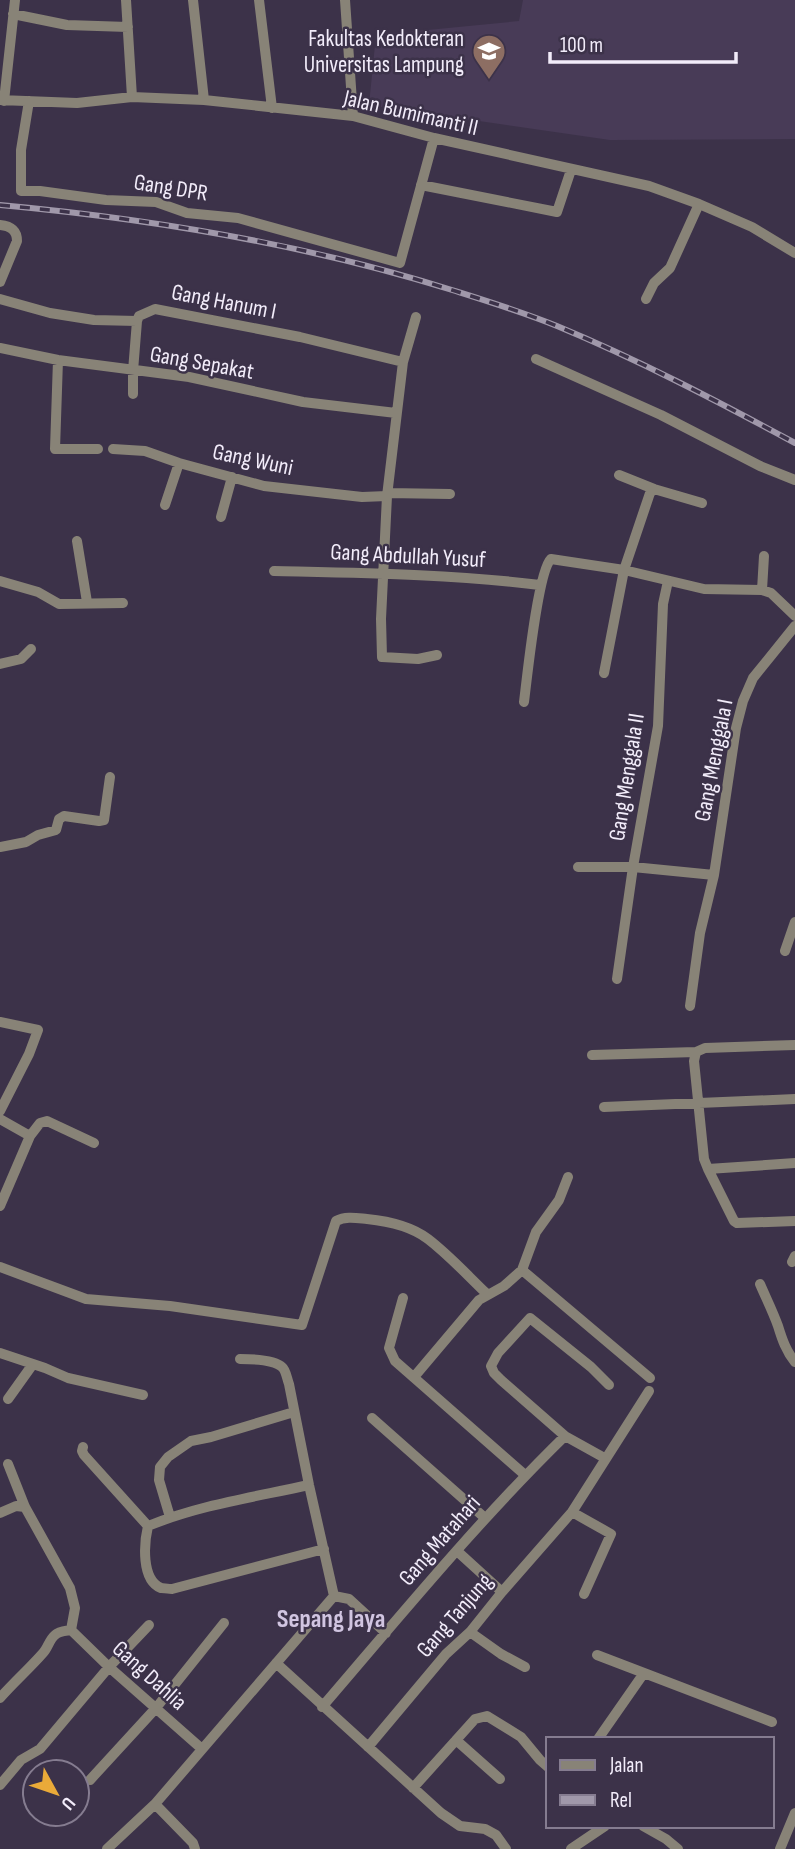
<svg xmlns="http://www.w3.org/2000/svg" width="795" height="1849" viewBox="0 0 795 1849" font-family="'Sofia Sans Condensed',sans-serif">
<rect width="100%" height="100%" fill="#3c3249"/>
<path fill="#483b57" d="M523,0H795V139L610,140L369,105L376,35L519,21Z"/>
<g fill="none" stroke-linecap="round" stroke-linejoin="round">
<path stroke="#888377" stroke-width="10" d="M126,0L132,97
M193,0L204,100
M259,0L272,108
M345,0L353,116
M13,14L67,25L128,27
M0,100L77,103L132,97L204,100L353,116L434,138L649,186L699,204L752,227L795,253
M4,101L15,0
M29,101L21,150V191H40L106,200L156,202L187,213L238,218L400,263L434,138
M421,185L557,212L571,170
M0,225C10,226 17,230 17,241L0,282
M0,299L50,313L94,320L137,321L139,316L155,309L300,337L403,362
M646,299L654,283L670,268L699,204
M416,317L403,362L387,496L381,619L382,657L418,659L437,655
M0,348L58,360L189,377L303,402L396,413
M536,359L661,415L760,466L795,480
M58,360L55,449H98
M133,394V371L137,321
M113,449L145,451L179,463L264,486L362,497L387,496
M619,475L654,489
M387,493L450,494
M165,505L179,463
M221,517L232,477
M77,541L87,602
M274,571C363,573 452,574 540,585
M0,581L38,592L59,604L123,603
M762,590L764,556
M0,664L21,659L31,649
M604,673L624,570L650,493L654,489L702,503
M524,702C527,678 538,571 551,559L624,570L704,589L762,590L771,593L795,616
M0,847L26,842L38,835L56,830L59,819L64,816L99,821L104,820L110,777
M578,867H633L714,875
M785,951L795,922
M617,979L633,867L658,726L663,604L668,581
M690,1006L700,933L714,875L736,728L743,701L753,678L795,626
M0,1022L38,1030L29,1054L0,1111
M795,1045L705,1048L696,1052L694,1061L704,1159L708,1169L795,1163
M592,1055L696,1052
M604,1107L795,1099
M0,1119L30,1136L0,1206
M30,1136L40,1123L47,1121L94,1143
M708,1169L734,1221L737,1223L795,1221
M792,1262L795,1256
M0,1267L86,1299L170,1306L302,1325L336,1221C346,1216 356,1218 367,1219C387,1221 411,1226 428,1239C449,1255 468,1276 487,1294
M522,1270L650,1378
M760,1284C766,1298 773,1312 778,1326C782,1339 786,1351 795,1362
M403,1298L389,1348L395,1361L525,1475
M0,1353L45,1368L68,1378L143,1395
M240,1359C250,1359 274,1359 282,1367C286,1370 287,1379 289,1384L309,1485L334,1596
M414,1377L479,1300L504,1286L522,1270L536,1232L559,1200L568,1177
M8,1399L33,1364
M372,1418L485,1518
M83,1447L82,1451L84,1455L148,1526
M601,1456L565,1436L501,1380L494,1373L491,1366L498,1353L530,1318L591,1367L609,1385
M8,1464L25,1507L70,1588L75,1608L71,1630
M309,1485C255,1497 199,1505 148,1526C144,1543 141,1580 161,1588C162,1588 170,1589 172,1589L324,1549
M572,1512L611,1534L584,1594
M0,1513L16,1506L25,1507
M170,1517L159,1480L160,1467L168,1457L191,1441L211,1437L294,1412
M457,1551L502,1592
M71,1630L109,1667L202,1749
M470,1632L501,1654L525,1667
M597,1655L772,1722
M276,1663L441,1813L460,1826L485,1829L496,1835L506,1849
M0,1698C14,1682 29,1669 43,1653C48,1648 49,1640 55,1635C59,1631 65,1631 71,1630
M322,1707C401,1615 478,1521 565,1436
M598,1739L644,1673
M456,1740L500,1779
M368,1747L446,1654L470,1632L502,1592L572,1512L649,1391
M90,1780L156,1708L224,1623
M0,1785L21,1760L40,1749L109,1667L149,1625
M413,1788L475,1719L487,1716L521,1737L540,1760L548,1767
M643,1826L666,1839L678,1849
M107,1849L155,1804
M195,1849L193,1843L155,1804L334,1596L349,1599L386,1633
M571,1849L605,1826
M780,1849L795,1813"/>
<defs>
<path id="rail" d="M0,205C153,219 305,244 452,290C487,301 523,312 557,326C639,360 717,401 795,443"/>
</defs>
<use href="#rail" stroke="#a098aa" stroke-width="6"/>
<use href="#rail" stroke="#3c3249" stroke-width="3.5" stroke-dasharray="10" stroke-linecap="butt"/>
</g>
<defs>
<symbol id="university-pin" viewBox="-11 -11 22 30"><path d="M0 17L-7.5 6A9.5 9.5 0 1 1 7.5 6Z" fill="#8d6e63" stroke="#3c3249"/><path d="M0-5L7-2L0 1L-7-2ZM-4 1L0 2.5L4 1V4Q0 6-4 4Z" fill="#fff"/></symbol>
</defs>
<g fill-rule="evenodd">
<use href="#university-pin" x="470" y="32" width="38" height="52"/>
</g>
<g text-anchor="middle" stroke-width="5" stroke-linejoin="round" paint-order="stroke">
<g font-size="23" fill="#f2ecfa" stroke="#3c3249" text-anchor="end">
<text x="464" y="46">Fakultas Kedokteran<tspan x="464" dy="26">Universitas Lampung</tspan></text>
</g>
<g font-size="23" fill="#f2ecfa" stroke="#3c3249">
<text transform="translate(411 112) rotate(13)" y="8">Jalan Bumimanti II</text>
<text transform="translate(171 187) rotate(9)" y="8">Gang DPR</text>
<text transform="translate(224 301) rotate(11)" y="8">Gang Hanum I</text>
<text transform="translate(202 362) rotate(10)" y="8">Gang Sepakat</text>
<text transform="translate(253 459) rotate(12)" y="8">Gang Wuni</text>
<text transform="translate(408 555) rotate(3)" y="8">Gang Abdullah Yusuf</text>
<text transform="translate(713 760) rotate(-79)" y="8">Gang Menggala I</text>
<text transform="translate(626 777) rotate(-81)" y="8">Gang Menggala II</text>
<text transform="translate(439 1540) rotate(-49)" y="8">Gang Matahari</text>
<text transform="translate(454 1615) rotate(-49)" y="8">Gang Tanjung</text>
<text transform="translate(150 1675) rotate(42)" y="8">Gang Dahlia</text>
</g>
<g font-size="26" font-weight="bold" fill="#d1c5e1" stroke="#3c3249">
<text x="331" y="1627">Sepang Jaya</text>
</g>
</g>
<rect x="546" y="1737" width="228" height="91" fill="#3c3249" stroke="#857c90" stroke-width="2"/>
<rect x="560" y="1760" width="35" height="10" fill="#888377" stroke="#857c90" stroke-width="2"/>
<text x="610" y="1772" font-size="21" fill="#f2ecfa">Jalan</text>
<rect x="560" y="1795" width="35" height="10" fill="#a098aa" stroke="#857c90" stroke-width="2"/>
<text x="610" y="1807" font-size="21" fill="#f2ecfa">Rel</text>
<g transform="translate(56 1793) rotate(130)"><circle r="33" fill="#3c3249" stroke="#857c90" stroke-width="2"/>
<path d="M0-5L12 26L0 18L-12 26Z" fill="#eaaa39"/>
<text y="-10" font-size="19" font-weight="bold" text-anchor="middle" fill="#f2ecfa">U</text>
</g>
<path d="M550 52v10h186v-10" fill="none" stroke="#f2ecfa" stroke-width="3.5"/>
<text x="560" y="52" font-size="21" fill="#f2ecfa" stroke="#3c3249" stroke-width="5" paint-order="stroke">100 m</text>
</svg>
